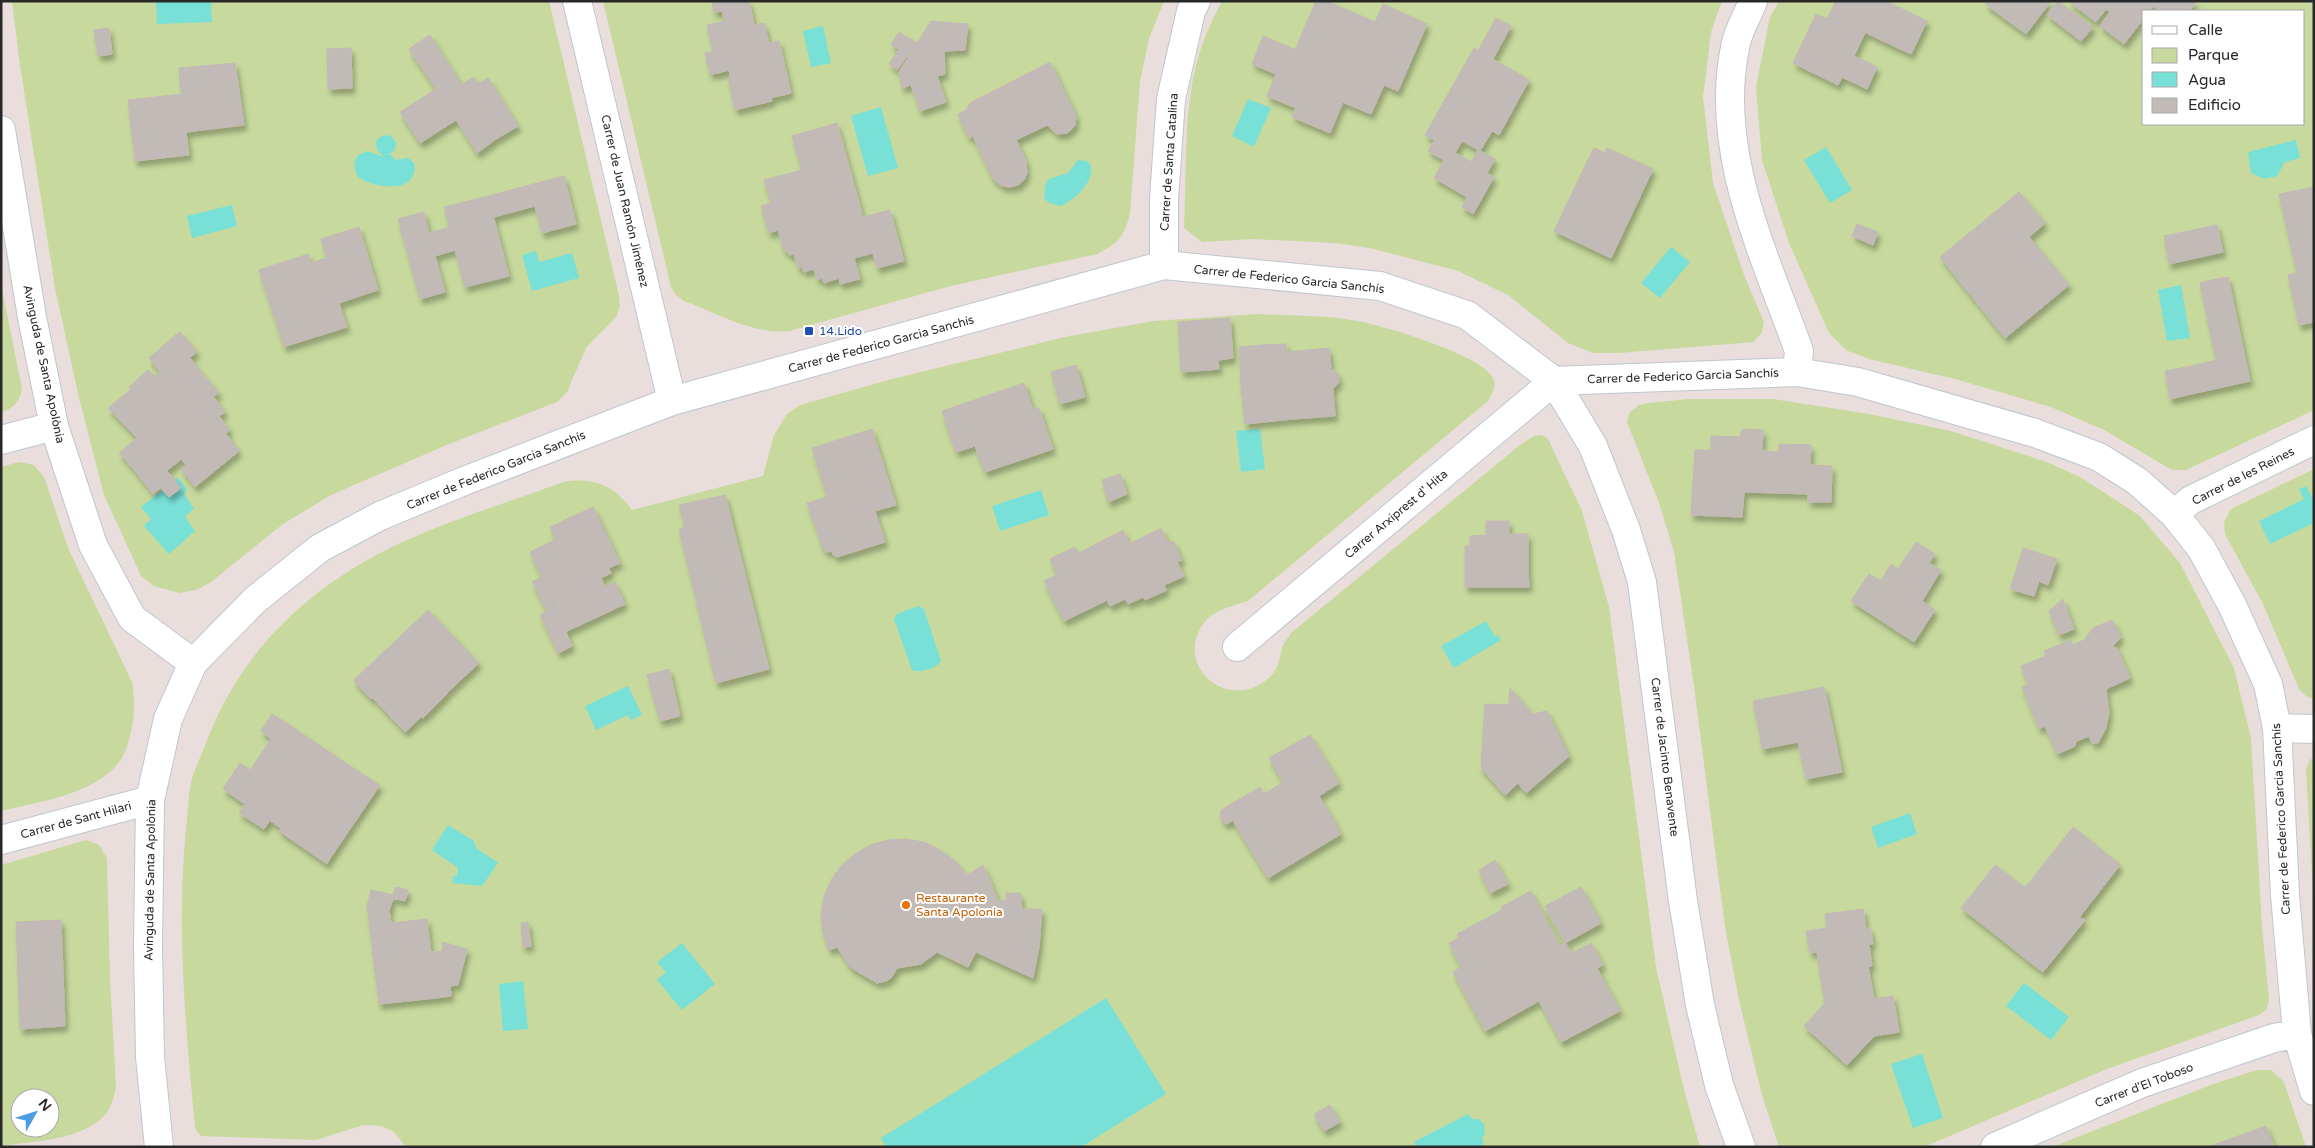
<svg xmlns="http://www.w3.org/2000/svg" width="2315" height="1148" viewBox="0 0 2315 1148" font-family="'Varela Round',sans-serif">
<defs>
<filter id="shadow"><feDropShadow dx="3" dy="5.5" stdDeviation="2.5" flood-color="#0004"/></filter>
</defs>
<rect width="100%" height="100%" fill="#e9dedb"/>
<path fill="#c7d99d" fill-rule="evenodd" d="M12,1H549L619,296L620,307L616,317L586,348L567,392L557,402L449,444L331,495L283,524L211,582L196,590L179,593L154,586L141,576L104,495L79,398L55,288L20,65Z
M603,1H1164L1149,39L1140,81L1130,213C1124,237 1119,243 1097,254L951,286L789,331C753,335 717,313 684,301L675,294L671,287Z
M1222,1H1722L1711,32L1703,97L1713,183L1744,275L1764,322L1762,332L1754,342L1619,353H1593L1568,343L1508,295L1458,271L1370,248L1335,243L1253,239L1202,242L1184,228C1187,174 1183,113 1197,62C1202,41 1212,20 1222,1Z
M1779,1H2314V410L2186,470H2172L2104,430L2051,407L1955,379L1869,359L1846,350L1829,333L1789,243L1762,160L1756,87L1770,17ZM2144,11H2304V124H2144Z
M1,284L22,389C19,402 14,409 1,412Z
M1258,314C1290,316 1325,315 1357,321C1381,325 1487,356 1494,380C1496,388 1491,394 1488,401L1248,601C1233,606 1213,610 1204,623C1172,665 1229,715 1270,677C1280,667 1279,657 1283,645C1285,641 1289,637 1291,633L1520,445C1529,439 1538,430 1548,439L1582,511L1609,607L1656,967L1683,1086L1700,1147H406L394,1132L381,1126L363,1125L316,1140L201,1136L195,1128C186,1029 176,929 186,830C188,815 188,798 191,783C194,770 201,756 206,743C237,661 293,602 369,559C428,526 499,506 563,482C593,477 614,485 632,510L763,476L774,435L787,414L800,405L892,379L1065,337L1154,321Z
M1689,399H1773L1869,414L1951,431L2047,462L2082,478L2140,516L2180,563L2234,668L2251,738L2262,927L2269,1000L2266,1010L2259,1015L2107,1069L1924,1147H1779L1762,1095L1739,1000L1725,927L1694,686L1674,552L1659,503L1627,422L1629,413L1639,405L1648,403Z
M19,462L34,465L44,477L69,550L132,682C135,700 135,714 131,732C129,741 126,752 120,761C95,795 40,801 1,811V467Z
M2314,469V699L2306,696L2299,689L2263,604L2225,534L2224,522L2231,509Z
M2314,757V909L2306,769L2310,760Z
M86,840L99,845L107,858L110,979L116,1087C114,1097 111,1109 104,1116C79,1141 34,1141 1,1146V865ZM20,1098H50V1128H20Z
M2257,1070H2271L2284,1082L2306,1147H2052L2213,1084Z"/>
<path fill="#79e0d7" d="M211,1L212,22L157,24L156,2Z
M823,26L831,63L811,67L803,31Z
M1248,99L1271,108L1254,147L1232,136Z
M881,107L898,168L868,176L851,116Z
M388,135L393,138L396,143L395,150L388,155H392L395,160L408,158L414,163C420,195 373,189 357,176L354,164L357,156L367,151L384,157L377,150L376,142L380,137Z
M2296,140L2300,158L2285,162L2277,176L2264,179L2251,173L2248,152Z
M1826,147L1852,190L1830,203L1804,160Z
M1078,160L1087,161L1091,166C1093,184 1075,199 1061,206L1049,203L1044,198L1045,186L1049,179L1068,173Z
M232,205L237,226L192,238L187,216Z
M1671,247L1690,262L1660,298L1641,283Z
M536,251L539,262L572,253L579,278L532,291L522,255Z
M2181,285L2190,338L2167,341L2158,290Z
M1260,429L1265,469L1241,472L1236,431Z
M178,478L187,489L184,494L194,508L185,517L195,531L169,554L144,526L151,519L141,507L162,490L169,497L180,488L174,480Z
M2306,486L2314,502V523L2270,544L2259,521L2304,499L2299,489Z
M1041,490L1049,515L1000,531L992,506Z
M918,606L924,609L941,661C936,669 920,673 912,670L894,619L897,614Z
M1486,621L1495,637L1498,635L1501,640L1454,668L1441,646Z
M628,686L642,715L631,720L628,715L596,730L585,706Z
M1910,813L1917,834L1878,848L1871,827Z
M448,825L474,841L476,848L498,863L482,886L452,883L453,876H457L458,868L432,850Z
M682,943L715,984L682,1010L657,980L666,972L657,962Z
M523,981L528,1029L503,1031L499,984Z
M2024,983L2069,1017L2051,1040L2006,1006Z
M1106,998L1166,1094L1081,1147H886L881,1138Z
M1922,1054L1943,1118L1913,1128L1891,1064Z
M1468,1114L1472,1119H1478L1484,1124L1485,1133L1482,1138L1484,1144L1478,1147H1416L1414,1142Z"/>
<path fill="#c1bab7" stroke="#c4b9b5" filter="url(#shadow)" d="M712,1H749L754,25L736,29L738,36L711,43L707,25L725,21L722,11L714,12Z
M1316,1L1329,2L1307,55L1295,50Z
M1836,1H1875L1862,31L1865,33L1854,56L1877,67L1867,89L1842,77L1838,85L1793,63L1816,14L1827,19Z
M1875,1H1885L1927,21L1911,54L1862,31Z
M1988,1H2051L2026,34L1985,4Z
M2058,1L2093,27L2081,41L2047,15Z
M2068,1H2088L2103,13L2096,22Z
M2088,1H2193L2196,3L2189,11H2159L2153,6L2149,11H2144V18L2124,44L2100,26L2110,12L2106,9L2103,13Z
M1329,2L1375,22L1353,74L1370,82L1359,109L1252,64L1263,36L1307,55Z
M1383,4L1427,24L1421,38L1412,34L1405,50L1414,54L1398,91L1384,85L1371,114L1359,109L1370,82L1353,74L1357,64L1378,74L1397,31L1375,22Z
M1496,18L1511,26L1493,59L1478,51Z
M931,21L968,24L965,50L944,51L945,74L937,76L946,102L920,111L911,85L902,88L899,72Z
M1375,22L1397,31L1378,74L1357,64Z
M764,23L769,44L760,45L771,98L737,106L729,70L718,73L711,43L738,36L736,29Z
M109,28L112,54L98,56L94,30Z
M899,32L917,43L897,70L889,64L899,49L891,45Z
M1412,34L1421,38L1414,54L1405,50Z
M430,35L496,139L477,153L456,120L420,143L400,112L436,89L409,49Z
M779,41L791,93L771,98L760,45Z
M351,48L352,88L328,89L327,49Z
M1474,48L1510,69L1480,124L1492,131L1480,151L1462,141L1455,153L1425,135Z
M713,52L718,73L710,74L705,53Z
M1050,62L1076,116L1075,126L1067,133L1057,134L1047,125L1016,140L1026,161L1027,173L1024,180L1018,185L1010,187L1002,186L993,179L973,136L969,138L958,114L966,110L970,103Z
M235,63L244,125L186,132L189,155L135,161L128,100L182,94L180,85L192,83L190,67Z
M190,67L192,83L180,85L179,68Z
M1510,69L1529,80L1499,135L1480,124Z
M1276,74L1343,102L1330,133L1292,117L1296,108L1267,96Z
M474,77L478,84L488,78L518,126L496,139L461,85Z
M731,77L737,106L771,98L772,101L735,110L728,78Z
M837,123L863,217L890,210L904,261L877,268L873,253L854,258L860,279L840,284L839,278L824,283L822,278L817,280L814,269L804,272L802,267L798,268L794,254L789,255L787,251H784L778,230L769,233L761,206L771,203L764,180L802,170L792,136Z
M1434,141L1471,162L1478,150L1495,159L1487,173L1494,177L1473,214L1462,207L1467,197L1434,178L1444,160L1428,151Z
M1594,148L1605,153L1597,169L1586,164Z
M1607,148L1653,169L1620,239L1611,234L1641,170L1605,153Z
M1605,153L1641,170L1611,234L1620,239L1611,258L1554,231L1586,164L1597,169Z
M564,176L576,224L542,233L535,206L494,217L488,196Z
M2314,187V322L2299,325L2288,275L2297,273L2279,194Z
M2019,192L2045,223L2029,237L2069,285L2005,338L1940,257Z
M488,196L509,276L465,287L455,250L435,256L445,292L420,299L398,219L424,212L429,233L450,227L444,207Z
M1857,224L1878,232L1873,245L1852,236Z
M2217,225L2223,252L2169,264L2164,236Z
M359,227L378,290L339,303L347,327L286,346L262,269L308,254L310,263L327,258L321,239Z
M262,269L286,346L284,347L259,270Z
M2228,277L2250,381L2196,393L2191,366L2216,360L2201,289L2218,286L2216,279Z
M2216,279L2218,286L2201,289L2200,283Z
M1230,318L1233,358L1218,360L1219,369L1181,372L1178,322Z
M180,332L197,352L193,355L184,345L187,344L178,333Z
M178,333L187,344L184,345L193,355L190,358L201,372L197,375L225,412L219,416L230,430L186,465L181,459L178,462L160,440L149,450L154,456L135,471L119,453L137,438L108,408L131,389L129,387L148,370L155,377L160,372L149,358Z
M1286,344L1287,352L1329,348L1334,401L1291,404L1293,419L1245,424L1241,387L1266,385L1262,345Z
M1262,345L1266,385L1241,387L1239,347Z
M1076,365L1085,397L1060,404L1051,372Z
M2191,366L2196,393L2170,399L2165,371Z
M1331,370H1334L1338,374L1339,382L1335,387H1333Z
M201,372L219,393L214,396L197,375Z
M1024,383L1033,410L1002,419L996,403L945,420L942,411Z
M1334,401L1335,416L1293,419L1291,404Z
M996,403L1002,419L1033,410L1041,433L978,455L975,446L956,452L945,420Z
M1039,408L1043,420L1037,422L1033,410Z
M1043,420L1053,449L985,472L978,455L1041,433L1037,422Z
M872,429L896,505L875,511L885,542L837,557L833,555L832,551L827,552L823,549L810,511L829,504L812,448Z
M1742,429L1763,430L1762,451L1779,452V444L1811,445L1810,465L1832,466L1831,502H1808V494L1744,492L1742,517L1691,515L1695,450H1711V436L1740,437Z
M226,434L239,451L195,487L181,469Z
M160,440L178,462L166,471L149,450Z
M154,456L173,478L153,494L135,471Z
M1120,474L1127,494L1108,502L1102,480Z
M173,478L181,488L169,497L161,488Z
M725,495L769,669L716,683L679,529L685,527L679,505Z
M827,497L829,504L810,511L807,503Z
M593,507L620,563L609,568L592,533L552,551L555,558L543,563L548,574L542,577L530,552L556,539L550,527Z
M1486,521H1509V534H1486Z
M1161,528L1168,543L1173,541L1182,560L1177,562L1184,576L1180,578L1157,530Z
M1123,530L1129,543L1085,566L1083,562L1057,575L1050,559L1075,547L1079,553Z
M1157,530L1180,578L1164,585L1167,590L1145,600L1143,597L1128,604L1125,599L1110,606L1107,600L1064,621L1044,581L1083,562L1085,566Z
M592,533L611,573L594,581L604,600L560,621L554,608L557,607L542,577L548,574L543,563L555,558L552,551Z
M1486,534H1528V569H1490V579H1465V546H1486Z
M1486,535V546H1470V536Z
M1916,542L1935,554L1929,563L1941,570L1922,601L1935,610L1914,642L1851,601L1869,574L1881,581L1891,564L1898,569Z
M2023,548L2057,559L2048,585L2039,581L2034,596L2010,589Z
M1490,569H1528L1529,587H1465V579H1490Z
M542,577L572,646L558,653L540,615L547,611L532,582Z
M601,578L605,587L615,582L625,604L565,632L560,621L604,600L594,581Z
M2063,599L2074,629L2059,635L2049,611Z
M428,610L479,663L421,717L408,703L441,672L423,653L390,683L372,663Z
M2112,620L2121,637L2112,647L2117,648L2130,678L2106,689L2109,712L2106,728L2098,743H2092L2080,713L2101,705L2097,694L2099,693L2087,662L2081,665L2072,645L2084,640L2093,628Z
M2071,640L2081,665L2087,662L2099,693L2097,694L2101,705L2080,713L2089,736L2064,746L2054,723L2059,721L2041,678L2036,681L2029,663L2046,656L2044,651Z
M423,653L441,672L408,703L421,717L405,732L355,679L372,663L390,683Z
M2029,663L2036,681L2041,678L2059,721L2054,723L2064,746L2076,741L2075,746L2057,754L2045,726L2039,729L2022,687L2028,684L2021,666Z
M669,669L680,716L660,721L647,675Z
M355,679L372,697L371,699L354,681Z
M1824,687L1842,772L1806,779L1798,742L1762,749L1759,730L1764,729L1767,741L1804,734L1811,772L1834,767L1820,696L1790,702L1789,694Z
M1510,688L1535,717L1530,722L1520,721V728L1533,744L1548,731L1569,756L1526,793L1506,769L1481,768L1485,704L1509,705Z
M448,693L423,718L421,717Z
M1789,694L1790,702L1760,709L1764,729L1759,730L1753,701Z
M1820,696L1834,767L1811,772L1804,734L1767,741L1764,729L1794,723L1790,702Z
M1790,702L1794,723L1764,729L1760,709Z
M1547,711L1569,756L1548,731L1533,744L1520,728V721L1530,722L1535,717L1533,714Z
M272,714L283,721L271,739L261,731Z
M283,721L295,729L245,804L233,796Z
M295,729L362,774L312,849L245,804Z
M1310,735L1339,783L1319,796L1310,782L1290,794L1269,758Z
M240,763L250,770L233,796L223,789Z
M1481,768L1506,769L1518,783L1505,795Z
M362,774L380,785L329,860L312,849Z
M1283,782L1290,794L1236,826L1233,820L1227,824L1223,822L1220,816L1221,810L1260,787L1264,794Z
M1310,782L1330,814L1313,824L1316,830L1287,848L1278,832L1256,845L1242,822Z
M245,804L270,820L264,829L239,813Z
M1330,814L1341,834L1268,878L1236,826L1242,822L1256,845L1278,832L1287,848L1316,830L1313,824Z
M2073,827L2091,841L2061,880L2058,878L2048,891L2042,887L2020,916L2003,902L2019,883L2025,888Z
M281,828L329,860L327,864L279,831Z
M906,839L924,842L940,850L955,861L967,875L983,865L996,895L975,901L978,916L980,918L976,941L981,942L968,967L937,952L921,964L897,968L892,977L886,981L877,983L850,967L837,947L829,950L823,933L821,915L824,897L831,880L841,866L855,854L870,845L888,840Z
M2091,841L2120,865L2078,919L2073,915L2058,934L2052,928L2027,960L2001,939L2042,887L2048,891L2058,878L2061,880Z
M1495,860L1508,884L1490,893L1479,870Z
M1995,865L2019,883L2003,902L2020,916L2001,939L1961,908Z
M396,887L408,890L405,901L392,898Z
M1581,887L1601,923L1565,943L1545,906Z
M371,890L394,895L389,911L391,923L427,919L436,998L379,1004L367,906Z
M1531,891L1560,946L1565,943L1572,953L1591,943L1603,965L1597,968L1620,1011L1561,1042L1539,1001L1485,1031L1453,972L1461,967L1449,943L1459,938L1457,934L1502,910L1501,907Z
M1006,893H1020L1022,909H1042L1039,947L1033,978L976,952L981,942L976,941L980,918L978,916L975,901L996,895L997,901L1006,900Z
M1863,909L1866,929L1870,928L1873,944H1869L1872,966L1820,974L1817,952L1810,953L1806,931L1827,928L1825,914Z
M2073,915L2085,920L2043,972L2027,960L2052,928L2058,934Z
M61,920L65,1026L20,1029L16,922Z
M528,922L531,946L523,947L521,923Z
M442,942L467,949L458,985L450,986L451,996L436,998L431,952L443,951Z
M1868,966L1874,998L1854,1002L1840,1017L1825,1003L1840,986L1846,985L1844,971Z
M1844,971L1846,985L1840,986L1825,1003L1820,974Z
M1893,996L1899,1032L1874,1036L1847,1065L1804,1026L1825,1003L1840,1017L1854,1002Z
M1330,1105L1340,1122L1324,1131L1314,1114Z
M2266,1126L2274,1147H2208Z"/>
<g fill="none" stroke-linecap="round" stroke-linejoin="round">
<defs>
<path id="minor" d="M577,1L672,401
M1753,1C1748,15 1739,29 1736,43C1712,149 1764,253 1799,351L1797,372
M1,130L32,317L54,426L93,545L132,618L193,663L168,719L150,800L148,947L150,1057L159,1147
M1164,265V199L1171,99L1191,11L1196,1
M1554,381L1593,446L1626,530L1642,582L1683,901L1700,1005L1719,1085L1741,1147
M1,440L54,426
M2174,514L2191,500L2314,440
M1237,647L1554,381
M193,663L255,600L320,548L380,516L464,481L672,401L1164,265L1380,286L1467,315L1554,381L1797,372L1858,382L2035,433L2099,457L2137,481L2174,514L2201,548L2232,605L2268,684L2277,728L2285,895L2297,1034L2314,1091
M2277,728L2314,729
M1,840L150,800
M1995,1147L2142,1083L2274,1038L2297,1034"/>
</defs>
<use href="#minor" stroke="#bfc6cd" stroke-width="30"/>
<use href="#minor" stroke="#fff" stroke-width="28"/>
</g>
<rect fill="#1a4fb4" stroke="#fff" stroke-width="2" x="804" y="326" width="10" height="10" rx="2.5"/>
<circle fill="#e8710a" stroke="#fff" stroke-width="2" cx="906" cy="905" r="5"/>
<g text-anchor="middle" stroke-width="4" stroke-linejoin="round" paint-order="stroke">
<g font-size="12" fill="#282828" stroke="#fff">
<text transform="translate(1169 162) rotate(-86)" y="4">Carrer de Santa Catalina</text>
<text transform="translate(625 201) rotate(77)" y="4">Carrer de Juan Ramón Jiménez</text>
<text transform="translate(1289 279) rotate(6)" y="4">Carrer de Federico Garcia Sanchís</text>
<text transform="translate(881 344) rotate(-15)" y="4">Carrer de Federico Garcia Sanchís</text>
<text transform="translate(44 364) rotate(78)" y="4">Avinguda de Santa Apolònia</text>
<text transform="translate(1683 376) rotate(-2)" y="4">Carrer de Federico Garcia Sanchís</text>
<text transform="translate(496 470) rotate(-22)" y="4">Carrer de Federico Garcia Sanchís</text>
<text transform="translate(2243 476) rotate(-27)" y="4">Carrer de les Reines</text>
<text transform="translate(1396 514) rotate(-40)" y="4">Carrer Arxiprest d' Hita</text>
<text transform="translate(1665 757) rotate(83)" y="4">Carrer de Jacinto Benavente</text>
<text transform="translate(2281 819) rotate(-93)" y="4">Carrer de Federico Garcia Sanchís</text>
<text transform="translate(76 820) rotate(-15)" y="4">Carrer de Sant Hilari</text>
<text transform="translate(150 880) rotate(-89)" y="4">Avinguda de Santa Apolònia</text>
<text transform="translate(2144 1085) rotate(-21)" y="4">Carrer d'El Toboso</text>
</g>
<g font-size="12" fill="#164399" stroke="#fff" text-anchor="start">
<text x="819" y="335">14.Lido</text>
</g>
<g font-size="12" fill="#c56008" stroke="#fff" text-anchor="start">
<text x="916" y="902">Restaurante<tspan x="916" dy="14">Santa Apolonia</tspan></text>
</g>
</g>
<rect width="2315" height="1148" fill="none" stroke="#282828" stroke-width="5"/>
<rect x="2142" y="10" width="162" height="115" fill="#ffffff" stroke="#a9a9a9"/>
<rect x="2152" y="26" width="25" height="8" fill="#ffffff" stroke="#a9a9a9"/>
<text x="2188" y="35" font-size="15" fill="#282828">Calle</text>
<rect x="2152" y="48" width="25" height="15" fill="#c7d99d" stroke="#a9a9a9"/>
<text x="2188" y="60" font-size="15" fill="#282828">Parque</text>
<rect x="2152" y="72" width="25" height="15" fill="#79e0d7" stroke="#a9a9a9"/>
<text x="2188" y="85" font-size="15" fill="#282828">Agua</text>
<rect x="2152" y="98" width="25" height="15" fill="#c1bab7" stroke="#a9a9a9"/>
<text x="2188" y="110" font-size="15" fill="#282828">Edificio</text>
<g transform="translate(35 1113) rotate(51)"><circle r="24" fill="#ffffff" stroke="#a9a9a9"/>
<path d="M0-4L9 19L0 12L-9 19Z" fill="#4c9ee4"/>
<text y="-8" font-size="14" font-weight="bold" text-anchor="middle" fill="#282828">N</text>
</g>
</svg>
